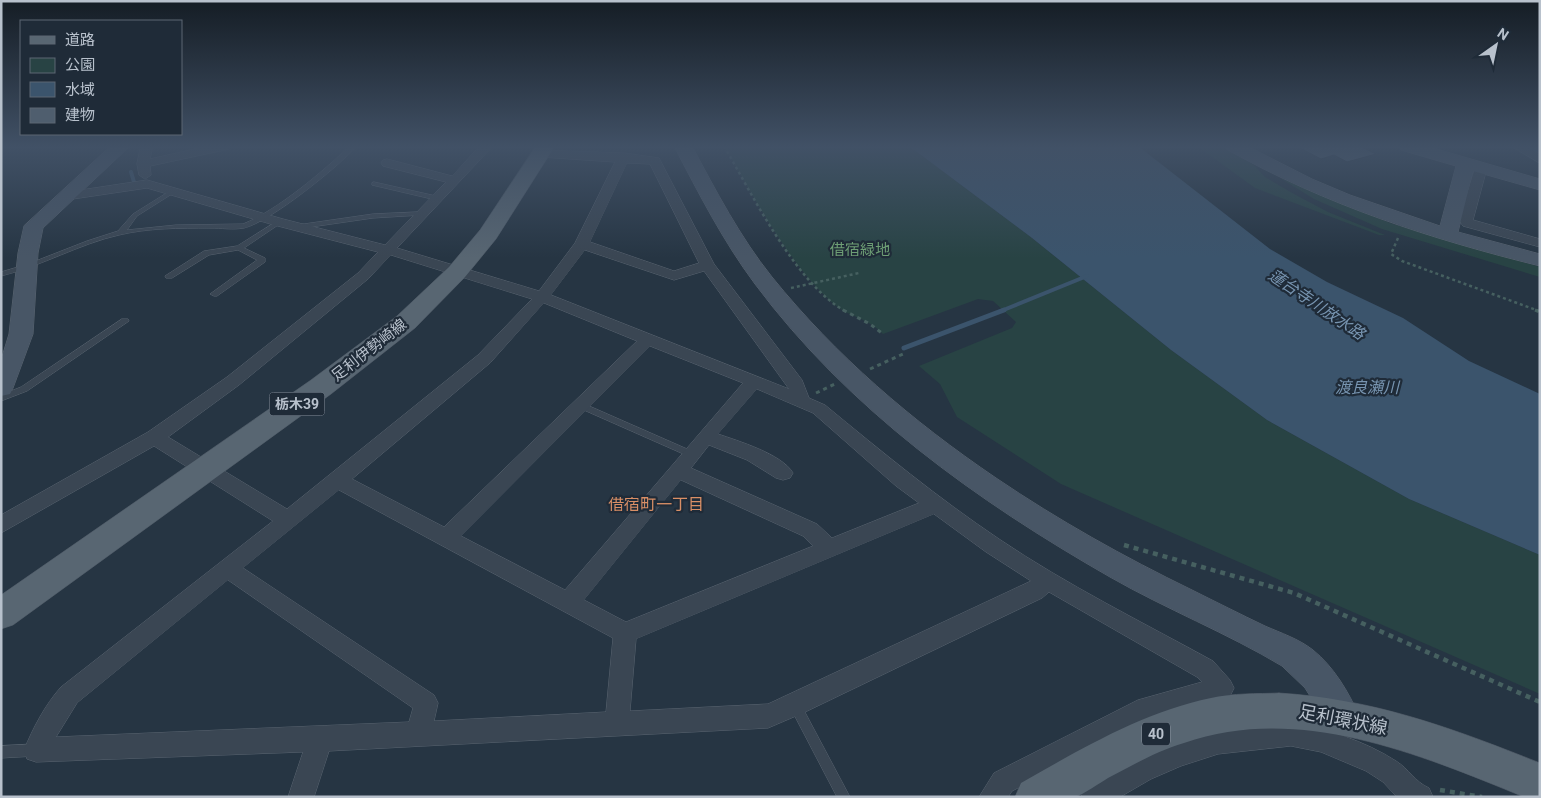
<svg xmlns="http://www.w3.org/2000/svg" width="1541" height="798" viewBox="0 0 1541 798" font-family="Roboto,'Noto Sans JP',sans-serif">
<rect width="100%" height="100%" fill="#263543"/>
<path fill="#284344" d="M724,146H909L1032,238L1171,350L1267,420L1409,499L1540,555V694L1061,484L957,417L940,384L919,366L1012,328L1016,322L993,301L978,299L883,334C866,317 849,317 835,305C790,267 754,197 724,146Z
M1197,146H1221L1254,165L1265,177L1294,194L1328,212L1385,235H1379L1255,188Z
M1280,178L1390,223L1540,267V277L1382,229L1314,199Z"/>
<path fill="#3b546c" d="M909,146H1138L1270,249L1327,282L1403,318L1469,361L1540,394V555L1409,499L1267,420L1171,350L1032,238Z"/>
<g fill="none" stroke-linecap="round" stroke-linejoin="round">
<path stroke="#3b546c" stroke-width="4" d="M131,172L134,182
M1001,311L1087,276"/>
<path stroke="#3b546c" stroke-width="5" d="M904,348L1004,310"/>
<path fill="#3b546c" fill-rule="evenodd" d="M1519,146H1540V159L1533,157Z"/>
</g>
<path fill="#4f5e6e" stroke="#212d3a" d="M1296,146H1360L1376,154L1347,162L1334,155L1321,159Z"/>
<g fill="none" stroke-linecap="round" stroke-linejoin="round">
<defs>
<path id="lane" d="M350,146H357C338,167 270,222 244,228C233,230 221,228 210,228C180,228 148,228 119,235C79,244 42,266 1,276V272L28,264L87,241L118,231L133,214L173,189L176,191L175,192L137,216L127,230L176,225L243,224C278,210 322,172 350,146Z
M374,182L436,196L439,198L436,200L372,185V183Z
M420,212L423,214L422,215L373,218L297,229L294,227L297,225L373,214Z
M279,220L281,221V223L244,248L265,258V262L217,296H214L210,294L257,260L238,250L209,255L172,278H166L165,276L204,251L237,246Z
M122,319H128L129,321L27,391L1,401V395L21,387Z
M580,402L694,452L696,454L694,456H688L577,407L576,405Z
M795,699L799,701L850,797H837L789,705L791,701Z
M36,744L40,746L42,750L40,754L36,756L1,758V746Z"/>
<path id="street" d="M141,146H153L150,159L208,146H231L229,149L150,166L151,175L145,179L139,175L137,164Z
M480,146H493L397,248L539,291L575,243L615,162L541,157L535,153L537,150L624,153L659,158L714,264L802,380L809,398L825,405C882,452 938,498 999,539C1067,585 1142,622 1213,661L1230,680L1234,688L1230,696L1150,719L1012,791L1008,797H979L994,773L1138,700L1202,682L1197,677L1049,592L1042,598L803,713L768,728L329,751L314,797H288L303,752L36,762L27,759L24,750C33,728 45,705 61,687L273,521L154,446L1,533V515L148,432L227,377L358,273L378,252L274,225L147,188L66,200L61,199L59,196L61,193L147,180L283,219L385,245L446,182L383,166L381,163L383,160L387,159L452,176ZM627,163L650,164L699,263L674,271L590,242ZM585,250L674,280L704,271L789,389L551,295ZM391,255L532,299L478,355L287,509L168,437L239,385L368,279ZM544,303L637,341L444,527L352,479L490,363ZM650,346L743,383L565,590L461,536ZM757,389L813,413L896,486L919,503L832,538L817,524L691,468L709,445L747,460L776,478L783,480L790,478L793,473C782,454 738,441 718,434ZM681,480L803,536L813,546L626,622L584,600ZM339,490L613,638L606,712L434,721L438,703L434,695L243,568ZM934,514L986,552L1031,581L768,704L630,711L636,639ZM228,580L413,708L409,722L56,737L77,703Z
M1511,146H1526L1540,154V163Z
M1481,164L1487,168L1473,220L1540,239V247L1463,226L1459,220L1475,168Z
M1291,722C1327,729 1365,741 1396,761C1409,769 1415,782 1429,788L1433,797H1397L1383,782L1366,771L1321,752L1291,746L1218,754L1181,766L1151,779L1120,797H1081L1085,788L1133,761L1179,742L1218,730Z"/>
<path id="secondary" d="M111,146H130L43,228L38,253L33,334L13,388L10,394L1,396V360L9,334L18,253L24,226Z
M674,146H692C716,191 740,237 772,277C836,356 912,421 996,478C1058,520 1124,557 1192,590C1216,602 1240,614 1265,626C1281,633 1299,639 1313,650C1333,666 1349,692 1359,716L1354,728L1342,733L1330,728L1305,688L1282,666C1227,633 1166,609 1110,577C977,501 848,409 755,284C723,241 699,194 674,146Z
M1225,146H1247L1312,179L1350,195L1440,226L1456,166L1401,150L1398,146H1426L1540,179V190L1473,171L1458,232L1540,254V266C1431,239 1326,205 1228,150Z"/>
<path id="primary" d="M536,146H555L496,239L465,277L415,328L331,394L13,625L1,629V595L311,380L397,316L449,267L480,230Z
M1279,693C1374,699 1452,728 1540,763V797H1524C1419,754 1298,703 1184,743C1157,751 1133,765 1108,778C1098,784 1086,793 1075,797C1063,798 1029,797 1015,797L1021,783C1081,749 1143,712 1211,698C1233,693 1257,694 1279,693Z"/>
</defs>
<use href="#lane" stroke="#596470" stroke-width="1"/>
<use href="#street" stroke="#596470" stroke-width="1"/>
<use href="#secondary" stroke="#596470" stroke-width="1"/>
<use href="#primary" stroke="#47525f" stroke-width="1"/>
<path stroke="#466060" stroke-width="2.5" stroke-dasharray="3 3" stroke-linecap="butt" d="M724,146C752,194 796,284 845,311
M1398,238L1391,254L1402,261L1539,311
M791,288L859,273"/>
<path stroke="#466060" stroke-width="3" stroke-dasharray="4 4" stroke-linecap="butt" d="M843,310L870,324L883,334
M1535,310L1540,312
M870,369L903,354
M816,393L835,384"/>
<path stroke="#466060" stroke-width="4.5" stroke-dasharray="5 5" stroke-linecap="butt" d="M1124,545L1294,593L1540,702
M1440,790L1482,797"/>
<use href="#lane" fill="#3a4653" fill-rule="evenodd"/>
<use href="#street" fill="#3a4653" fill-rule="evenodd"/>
<use href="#secondary" fill="#485666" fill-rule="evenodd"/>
<use href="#primary" fill="#586672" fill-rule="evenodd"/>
</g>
<linearGradient id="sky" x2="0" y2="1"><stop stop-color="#151d25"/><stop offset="0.57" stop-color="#415166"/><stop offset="1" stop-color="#415166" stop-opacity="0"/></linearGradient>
<rect width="1541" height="258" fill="url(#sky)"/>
<g text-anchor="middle" stroke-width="4.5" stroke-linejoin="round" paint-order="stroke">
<g fill="#1f2b38" stroke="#8a94a0" stroke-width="1">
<rect x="269.5" y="392.5" width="55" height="23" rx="4"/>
<rect x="1142" y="722.5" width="28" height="23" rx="4"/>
</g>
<g font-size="14" font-weight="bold" fill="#b8c1cc">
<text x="297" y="409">栃木39</text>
<text x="1156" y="739">40</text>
</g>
<g font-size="15" fill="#6e9e75" stroke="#1f2b38">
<text x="860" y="255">借宿緑地</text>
</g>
<g font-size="15" fill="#b8c1cc" stroke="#1f2b38">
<text transform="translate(369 350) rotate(-38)" y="5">足利伊勢崎線</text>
</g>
<g font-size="16" font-style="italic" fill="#7794b0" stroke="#1f2b38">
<text transform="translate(1317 304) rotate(34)" y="6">蓮台寺川放水路</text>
<text x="1367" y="393">渡良瀬川</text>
</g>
<g font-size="16" fill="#d98f66" stroke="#1f2b38">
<text x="656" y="510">借宿町一丁目</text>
</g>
<g font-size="18" fill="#b8c1cc" stroke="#1f2b38">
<text transform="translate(1343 720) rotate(11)" y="6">足利環状線</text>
</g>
</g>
<rect width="1541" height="798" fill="none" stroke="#b8c1cc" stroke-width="5"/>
<rect x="20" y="20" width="162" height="115" fill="#1f2b38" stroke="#5c6773"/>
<rect x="30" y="36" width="25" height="8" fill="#586672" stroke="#5c6773"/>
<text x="65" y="45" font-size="15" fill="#b8c1cc">道路</text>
<rect x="30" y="58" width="25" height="15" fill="#284344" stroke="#5c6773"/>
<text x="65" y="70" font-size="15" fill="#b8c1cc">公園</text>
<rect x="30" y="82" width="25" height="15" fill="#3b546c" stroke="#5c6773"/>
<text x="65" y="95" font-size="15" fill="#b8c1cc">水域</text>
<rect x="30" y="108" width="25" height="15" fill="#4f5e6e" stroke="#5c6773"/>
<text x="65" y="120" font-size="15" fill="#b8c1cc">建物</text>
<g transform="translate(1496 45) rotate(33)" stroke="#1f2b38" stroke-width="4" paint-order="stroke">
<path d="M0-4L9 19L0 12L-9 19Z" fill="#b8c1cc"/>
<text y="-8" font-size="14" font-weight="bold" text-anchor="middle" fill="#b8c1cc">N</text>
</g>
</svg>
